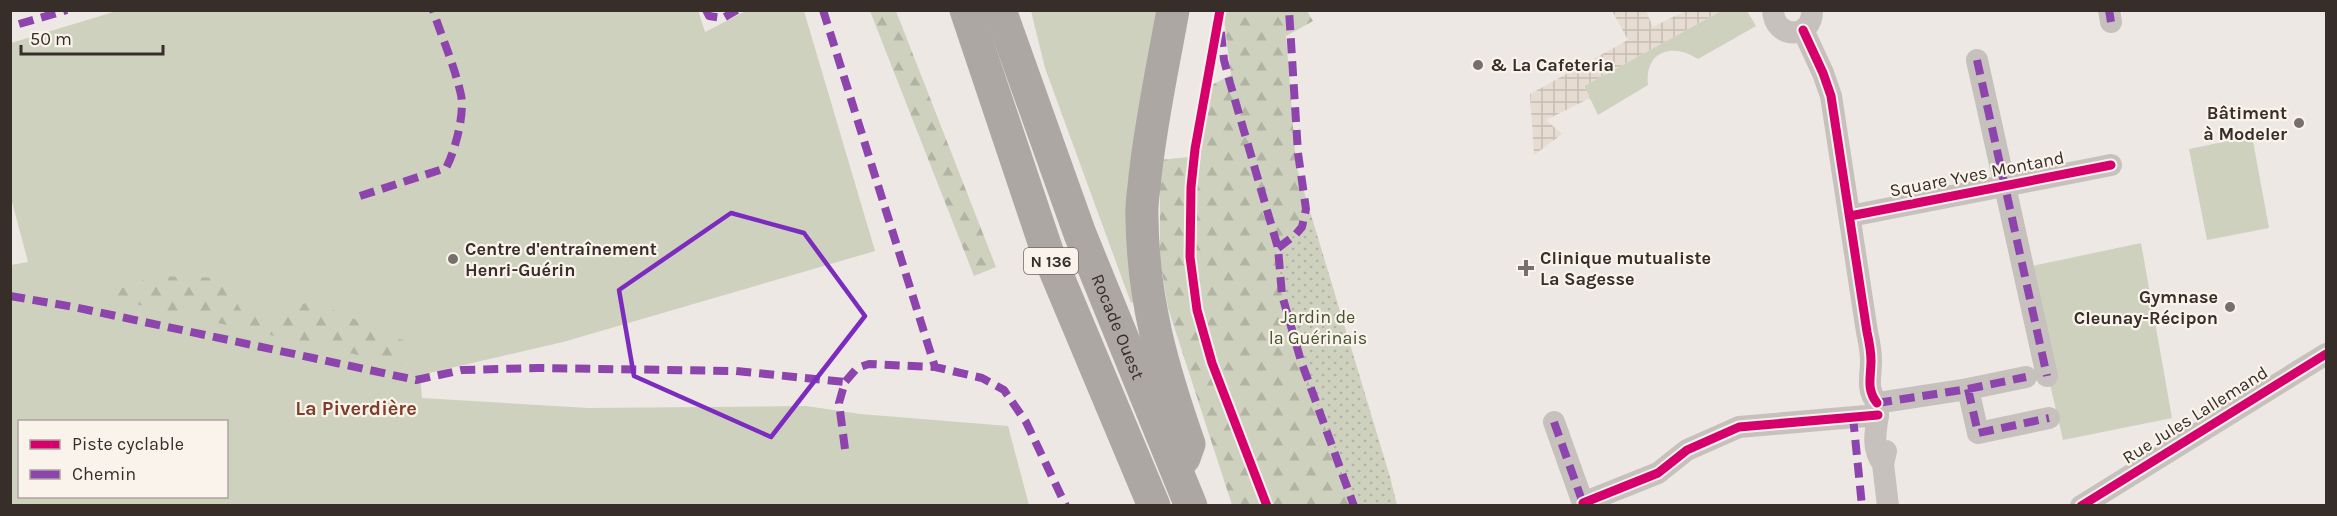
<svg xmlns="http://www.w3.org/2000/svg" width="2337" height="516" viewBox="0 0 2337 516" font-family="Karla,sans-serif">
<defs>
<pattern id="forest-firs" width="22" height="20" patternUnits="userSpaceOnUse" patternTransform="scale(1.5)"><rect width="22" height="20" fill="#ced1be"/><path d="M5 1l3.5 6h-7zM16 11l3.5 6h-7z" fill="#b2b4a3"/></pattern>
<pattern id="park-dots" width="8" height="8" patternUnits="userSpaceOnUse" patternTransform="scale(1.5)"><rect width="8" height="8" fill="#ced1be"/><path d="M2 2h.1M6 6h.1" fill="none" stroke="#b2b4a3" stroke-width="1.8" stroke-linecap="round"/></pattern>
<pattern id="plaza-grid" width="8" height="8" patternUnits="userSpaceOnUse" patternTransform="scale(1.5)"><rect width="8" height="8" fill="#e6dcd1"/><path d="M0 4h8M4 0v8" fill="none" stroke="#c6bdb4"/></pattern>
</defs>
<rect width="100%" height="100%" fill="#ede8e3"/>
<path fill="#ced1be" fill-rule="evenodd" d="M120,10H698L705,32L746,11H804L875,251L563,342L420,375L422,398L588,408L806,406L860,414L1008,426L1029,505L11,506V265L28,262L11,198V43ZM20,422H226V496H20Z
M1031,11H1162L1141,300L1131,303L1045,68Z
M1721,11H1747L1756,26L1698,59C1673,42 1644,51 1648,85L1598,115L1584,86Z
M2252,136L2269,228L2207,240L2189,149Z
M2141,243L2172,418L2063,440L2023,268Z"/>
<path fill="url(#forest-firs)" d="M870,11H896L996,267L974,276Z
M1223,11H1307L1313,21L1286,36L1296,165L1309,208L1302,227L1295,235L1278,248L1282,295L1301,361L1354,505H1232L1168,308L1160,259V160L1198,156L1208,87L1231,75Z
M155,276L223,278L246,319L313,301L407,342L402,365L100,296Z"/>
<path fill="url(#park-dots)" d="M1309,208L1390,477L1397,505H1354L1301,361L1282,295L1278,248C1295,238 1302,227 1309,208Z"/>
<path fill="url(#plaza-grid)" d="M1612,11H1646L1653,27L1685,11H1721L1584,86L1590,98L1546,120L1562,134L1534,155L1530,94L1628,40Z"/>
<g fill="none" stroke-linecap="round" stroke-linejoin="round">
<path stroke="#c6c1bc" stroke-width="22" d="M1773,10C1774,40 1813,40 1812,10
M2109,10L2111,22
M1803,30L1823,73L1831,96L1867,332C1869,341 1871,352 1871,361C1871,377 1866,389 1877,403
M1977,60L2047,376
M1850,216L2111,165
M1968,389L1978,433L2049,418
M1878,401C1877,406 1878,411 1878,416C1875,433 1872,449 1883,464
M1877,403L1968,389L2026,377
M1554,422L1584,506
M1886,451L1883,464L1888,506
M1583,503L1658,473L1687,450L1739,427L1878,415
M2081,506L2326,354"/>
<g stroke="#aca7a2" stroke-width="33">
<path d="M966,10L1047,251L1154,506"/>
<path id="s1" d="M1000,10L1080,234L1191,506"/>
<path d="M1173,10C1163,66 1151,121 1145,177C1144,190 1141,204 1142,218C1143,300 1162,367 1189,444L1184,458"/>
</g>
<path stroke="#8e44ad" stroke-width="8" stroke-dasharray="15 8" stroke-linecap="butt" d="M706,10L709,16L723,18L737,10
M823,10L935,367
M2109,10L2111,22
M19,24L67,10
M1221,32L1224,60L1230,83L1278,248L1282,295L1301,361L1354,506
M1977,60L2047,376
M360,196L446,168C455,151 465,114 461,95C455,67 442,38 433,10
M1278,248L1295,235L1302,227L1306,209L1298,153L1289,10
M10,296L74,307L416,380L462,370L538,368L736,371L845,382
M1968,389L1978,433L2049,418
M1877,403L1968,389L2026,377
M1853,417L1862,506
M1554,422L1584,506
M845,449L839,403L845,382L857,368L869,364L935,367L982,378L1004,390L1026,422L1066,506"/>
<defs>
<path id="cycleway" d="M1220,10L1195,149L1191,187L1190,257L1197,310L1212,363L1267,506
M1803,30L1823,73L1831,96L1867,332C1869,341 1871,352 1871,361C1871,377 1866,389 1877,403
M1850,216L2111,165
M1583,503L1658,473L1687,450L1739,427L1878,415
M2081,506L2326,354"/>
</defs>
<use href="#cycleway" stroke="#f9f3eb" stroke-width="13"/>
<use href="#cycleway" stroke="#d6006c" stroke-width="9"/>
</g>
<path fill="none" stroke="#7b2cbf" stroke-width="4.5" stroke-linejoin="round" d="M731,213L804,233L865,316L771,437L634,376L619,290Z"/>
<g fill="#776f6b" stroke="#f9f3eb" stroke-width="2">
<circle cx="1478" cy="65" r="6"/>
<circle cx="2299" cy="123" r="6"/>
<circle cx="453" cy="259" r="6"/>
<path d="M1523 259h6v6h6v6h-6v6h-6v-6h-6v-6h6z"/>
<circle cx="2230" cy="307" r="6"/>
</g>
<g text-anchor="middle" stroke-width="4.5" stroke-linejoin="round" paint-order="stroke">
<rect fill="#f9f3eb" stroke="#716964" stroke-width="1.5" x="1024" y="248" width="54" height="26" rx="4.5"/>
<g font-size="16" font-weight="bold" fill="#372e2a">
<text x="1051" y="267">N 136</text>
</g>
<g font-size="18" font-weight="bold" fill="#372e2a" stroke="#f9f3eb" text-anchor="start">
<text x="1490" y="71">&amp; La Cafeteria</text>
<text x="2287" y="119" text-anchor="end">Bâtiment<tspan x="2287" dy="21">à Modeler</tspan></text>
<text x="465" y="255">Centre d'entraînement<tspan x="465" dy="21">Henri-Guérin</tspan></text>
<text x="1540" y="264">Clinique mutualiste<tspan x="1540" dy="21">La Sagesse</tspan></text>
<text x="2218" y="303" text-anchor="end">Gymnase<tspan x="2218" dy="21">Cleunay-Récipon</tspan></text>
</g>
<g font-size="18" fill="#372e2a" stroke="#f9f3eb">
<text transform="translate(1977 174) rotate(-11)" y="6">Square Yves Montand</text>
<text dy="6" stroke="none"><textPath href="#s1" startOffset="338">Rocade Ouest</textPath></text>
<text transform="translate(2195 415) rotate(-32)" y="6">Rue Jules Lallemand</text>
</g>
<g font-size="18" fill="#465330" stroke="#f9f3eb">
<text x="1318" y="323">Jardin de<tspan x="1318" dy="21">la Guérinais</tspan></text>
</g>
<g font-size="20" font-weight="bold" fill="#7f3e2a" stroke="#f9f3eb">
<text x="356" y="415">La Piverdière</text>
</g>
</g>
<rect width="2337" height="516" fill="none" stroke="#372e2a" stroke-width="24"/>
<rect x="18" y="420" width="210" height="78" fill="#f9f3eb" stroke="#aba49e" stroke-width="1.5"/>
<rect x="30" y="440" width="30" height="9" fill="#d6006c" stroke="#aba49e" stroke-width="1.5"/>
<text x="72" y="450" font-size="18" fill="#372e2a">Piste cyclable</text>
<rect x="30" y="470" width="30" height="9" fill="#8e44ad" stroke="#aba49e" stroke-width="1.5"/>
<text x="72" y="480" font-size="18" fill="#372e2a">Chemin</text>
<path d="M21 45v9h142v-9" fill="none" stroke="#372e2a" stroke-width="3"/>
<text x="30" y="45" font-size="18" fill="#372e2a" stroke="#f9f3eb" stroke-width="4.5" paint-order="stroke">50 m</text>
</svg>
